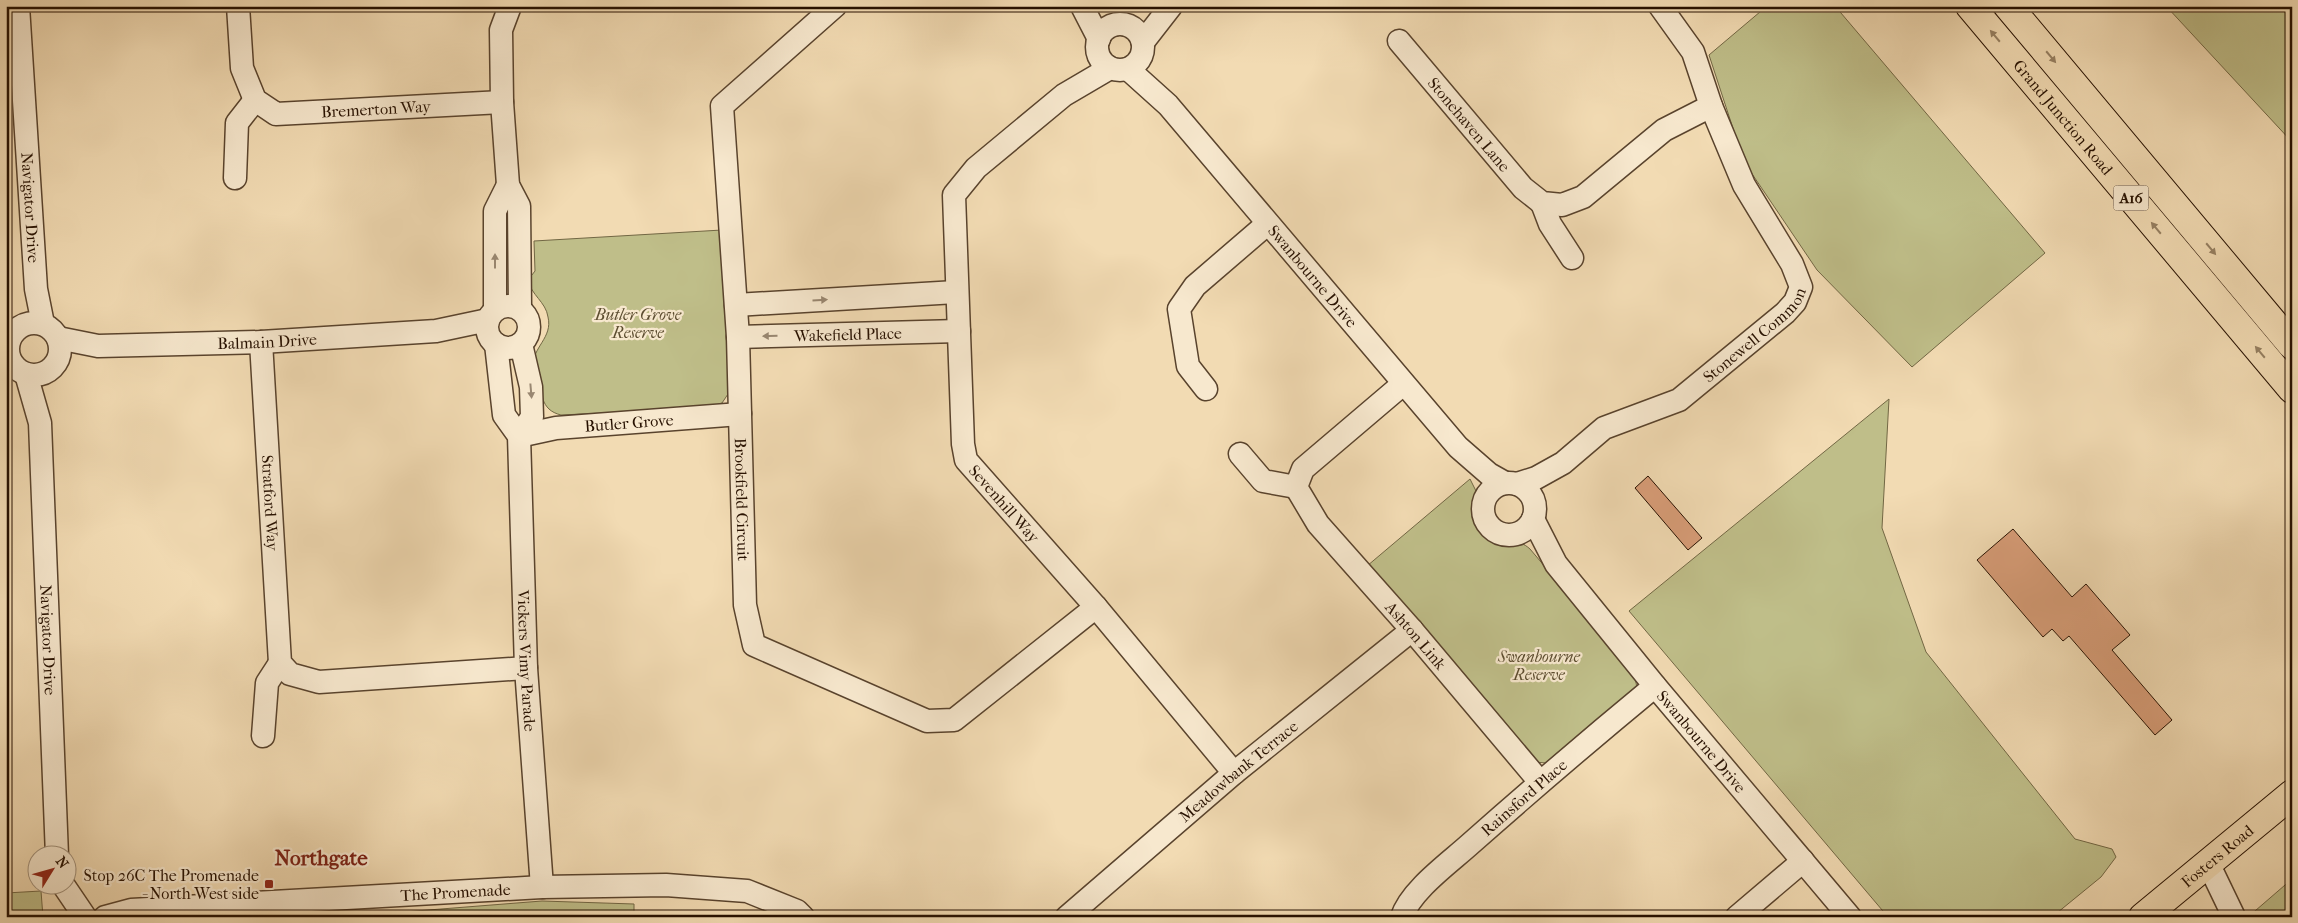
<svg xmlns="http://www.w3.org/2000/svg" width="2298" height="923" viewBox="0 0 2298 923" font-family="'IM FELL French Canon',serif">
<rect width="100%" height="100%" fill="#f2dbb3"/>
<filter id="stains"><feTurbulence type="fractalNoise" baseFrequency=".004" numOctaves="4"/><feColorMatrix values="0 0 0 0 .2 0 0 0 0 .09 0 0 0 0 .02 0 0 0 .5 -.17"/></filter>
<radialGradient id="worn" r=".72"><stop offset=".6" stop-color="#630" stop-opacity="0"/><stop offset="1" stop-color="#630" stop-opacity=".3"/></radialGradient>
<path fill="#bfbe89" stroke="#726744" d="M1767,6H1835L2045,253L1912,367L1817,270L1744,162L1709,55Z
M2166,6H2292V142Z
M722,230L730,391L722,403L709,408L561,415C540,410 541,392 540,374L533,367C532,347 553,338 548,317C546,302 531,295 528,280L535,271L534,241Z
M1889,399L1882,528L1926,652L2075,839L2112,849L2116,857L2101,877L2052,917H1888L1629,611Z
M1470,479C1472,484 1475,488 1477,493C1483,511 1472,530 1497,540C1511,545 1518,538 1530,549L1629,666L1634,672L1637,688L1547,763L1534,762L1367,566Z
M2292,879V917H2248Z
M41,891L43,917H6V893Z
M542,901L634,904V917H340Z"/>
<path fill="#d89d78" stroke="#261000" d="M1648,476L1702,538L1688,550L1635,488Z
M2013,529L2072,597L2086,584L2130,635L2112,650L2172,720L2155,735L2069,636L2063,641L2052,629L2043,637L1977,560Z"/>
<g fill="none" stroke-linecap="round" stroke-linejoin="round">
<defs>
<g id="minor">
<path id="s1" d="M18,6L36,289L43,324"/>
<path id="s2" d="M238,6L242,68L255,100L276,114L502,102"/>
<path d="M510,6L501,30L502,102L508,185L519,206L520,309"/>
<path id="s3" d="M835,6L722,106L738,337L745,605L754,645L927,721L954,720L1096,607"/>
<path d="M1082,6L1099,39"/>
<circle cx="1120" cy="47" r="23"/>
<path id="s4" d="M1399,41L1523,188L1542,203L1562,205L1583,197L1664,130L1711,106"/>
<path d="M1143,42L1171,6"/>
<path id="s5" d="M1110,68L1064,95L976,168L954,195L963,444L966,460L1096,607L1234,773"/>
<path id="s6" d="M1128,69L1168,105L1458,447L1489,474L1505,483"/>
<path d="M235,178L237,123L255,100"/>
<path d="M1542,203L1550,224L1572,258"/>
<path d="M736,305L956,292"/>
<circle cx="508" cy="327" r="21"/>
<path d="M495,309V211L508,185"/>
<circle cx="34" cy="349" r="26"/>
<path id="s7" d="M738,337L959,331"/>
<path id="s8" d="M58,338L98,346L261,342L436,331L488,320"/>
<path id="s9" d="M261,342L280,663L290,674L319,682L526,668"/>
<path id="s10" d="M496,344L504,415L519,436L526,668L542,887"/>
<path id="s11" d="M26,374L40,423L57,856"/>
<path id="s12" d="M1403,384L1303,469L1296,487L1318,524L1412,630L1540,782"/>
<path d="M1206,389L1188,366L1179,309L1195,286L1267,224"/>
<path id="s13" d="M519,436L556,428L740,414"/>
<path d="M519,436L532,417L531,387L521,344"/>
<path d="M1240,454L1263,481L1296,487"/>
<circle cx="1509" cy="509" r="26"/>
<path id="s14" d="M1517,484L1536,478L1563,463L1604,428L1679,400L1785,313L1795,302L1801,287L1792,264L1744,185L1711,106L1693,52L1660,6"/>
<path id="s15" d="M1533,519L1556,564L1655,686L1850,917"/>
<path d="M263,736L267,683L280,663"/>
<path d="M2208,863L2234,917"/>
<path d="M64,886L85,917"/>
<path id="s16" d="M105,917L131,910L542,887L666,885L747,891L797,911L803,917"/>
<path id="s17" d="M1067,917L1234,773L1412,630"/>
<path id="s18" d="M1402,917C1410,891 1449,863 1469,845C1530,791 1592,738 1655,686"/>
<path d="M1737,917L1803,861"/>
</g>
<g id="major">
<path id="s19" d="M2143,917L2292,794"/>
</g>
<g id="highway">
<path id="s20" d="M1970,6L2292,389"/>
<path d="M2008,6L2292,345"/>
</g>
</defs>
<use href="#minor" stroke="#59432d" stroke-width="25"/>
<use href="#major" stroke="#261000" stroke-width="30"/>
<use href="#highway" stroke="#261000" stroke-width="30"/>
<use href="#minor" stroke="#f7e8ce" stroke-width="22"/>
<use href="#major" stroke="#f2dbb3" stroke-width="28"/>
<use href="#highway" stroke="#f2dbb3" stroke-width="28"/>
</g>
<defs><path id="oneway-solid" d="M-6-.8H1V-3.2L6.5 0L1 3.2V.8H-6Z" transform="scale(1.25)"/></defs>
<g fill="#968062">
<use href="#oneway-solid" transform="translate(1995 36) rotate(-130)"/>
<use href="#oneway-solid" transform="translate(2051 57) rotate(50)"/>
<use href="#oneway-solid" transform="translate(2156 228) rotate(-130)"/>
<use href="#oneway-solid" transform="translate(2211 249) rotate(50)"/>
<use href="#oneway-solid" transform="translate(2260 352) rotate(-130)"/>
</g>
<g fill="#998771">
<use href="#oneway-solid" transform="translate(495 261) rotate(-90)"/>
<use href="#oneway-solid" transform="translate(820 300) rotate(-3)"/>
<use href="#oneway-solid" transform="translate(770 336) rotate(179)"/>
<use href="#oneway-solid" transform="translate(531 391) rotate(85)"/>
</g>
<rect fill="#8f2418" stroke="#f7e8ce" stroke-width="2" x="264" y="879" width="10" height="10" rx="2.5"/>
<g text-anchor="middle" stroke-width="4.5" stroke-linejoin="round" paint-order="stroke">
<rect fill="#f7e8ce" stroke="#65513e" stroke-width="1" x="2113.5" y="185.5" width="35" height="25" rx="4"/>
<g font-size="15" font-weight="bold" fill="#261000">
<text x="2131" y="203">A16</text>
</g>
<g font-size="16" fill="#261000" stroke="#f7e8ce">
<text dy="6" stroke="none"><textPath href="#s2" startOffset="222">Bremerton Way</textPath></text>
<text dy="6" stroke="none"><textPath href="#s20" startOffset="145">Grand Junction Road</textPath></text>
<text dy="6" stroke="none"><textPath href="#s4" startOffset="109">Stonehaven Lane</textPath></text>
<text dy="6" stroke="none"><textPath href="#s1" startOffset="202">Navigator Drive</textPath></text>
<text dy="6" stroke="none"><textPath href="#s6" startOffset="278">Swanbourne Drive</textPath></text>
<text dy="6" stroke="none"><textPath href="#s14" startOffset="285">Stonewell Common</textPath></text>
<text dy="6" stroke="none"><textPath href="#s7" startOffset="110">Wakefield Place</textPath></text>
<text dy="6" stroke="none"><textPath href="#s8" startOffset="210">Balmain Drive</textPath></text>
<text dy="6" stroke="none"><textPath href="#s13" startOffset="111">Butler Grove</textPath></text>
<text dy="6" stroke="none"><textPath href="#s3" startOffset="545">Brookfield Circuit</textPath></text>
<text dy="6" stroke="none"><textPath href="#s9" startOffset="161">Stratford Way</textPath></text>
<text dy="6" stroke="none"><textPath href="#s5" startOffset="526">Sevenhill Way</textPath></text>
<text dy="6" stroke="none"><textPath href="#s12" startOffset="342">Ashton Link</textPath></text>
<text dy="6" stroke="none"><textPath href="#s11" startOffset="268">Navigator Drive</textPath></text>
<text dy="6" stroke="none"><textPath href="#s10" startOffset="322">Vickers Vimy Parade</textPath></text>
<text dy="6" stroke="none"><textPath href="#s15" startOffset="280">Swanbourne Drive</textPath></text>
<text dy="6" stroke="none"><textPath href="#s17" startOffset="225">Meadowbank Terrace</textPath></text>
<text dy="6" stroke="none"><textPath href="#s18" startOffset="172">Rainsford Place</textPath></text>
<text dy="6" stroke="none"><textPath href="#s19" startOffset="96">Fosters Road</textPath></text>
<text dy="6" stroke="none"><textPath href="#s16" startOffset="352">The Promenade</textPath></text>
</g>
<g font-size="16" font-style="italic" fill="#5c4d30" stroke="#f7e8ce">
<text x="638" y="320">Butler Grove<tspan x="638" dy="18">Reserve</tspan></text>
<text x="1539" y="662">Swanbourne<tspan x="1539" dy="18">Reserve</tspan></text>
</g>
<g font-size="16" fill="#261000" stroke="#f7e8ce" text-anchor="end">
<text x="259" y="881">Stop 26C The Promenade<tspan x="259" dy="18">- North West side</tspan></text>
</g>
<g font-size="21" font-weight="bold" fill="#7a1f14" stroke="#f7e8ce">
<text x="321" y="865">Northgate</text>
</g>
</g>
<rect width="2298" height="923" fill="none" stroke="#f2dbb3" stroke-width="25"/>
<rect x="8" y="8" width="2283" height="908" fill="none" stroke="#261000" stroke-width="2.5"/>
<rect x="12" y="12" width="2273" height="898" fill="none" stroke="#261000"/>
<g transform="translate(52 870) rotate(53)"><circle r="24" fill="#f7e8ce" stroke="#a3927c"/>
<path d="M0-4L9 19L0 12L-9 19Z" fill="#8f2418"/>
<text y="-8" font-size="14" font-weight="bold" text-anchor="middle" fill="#261000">N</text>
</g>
<rect width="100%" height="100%" filter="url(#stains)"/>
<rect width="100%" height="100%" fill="url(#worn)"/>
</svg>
